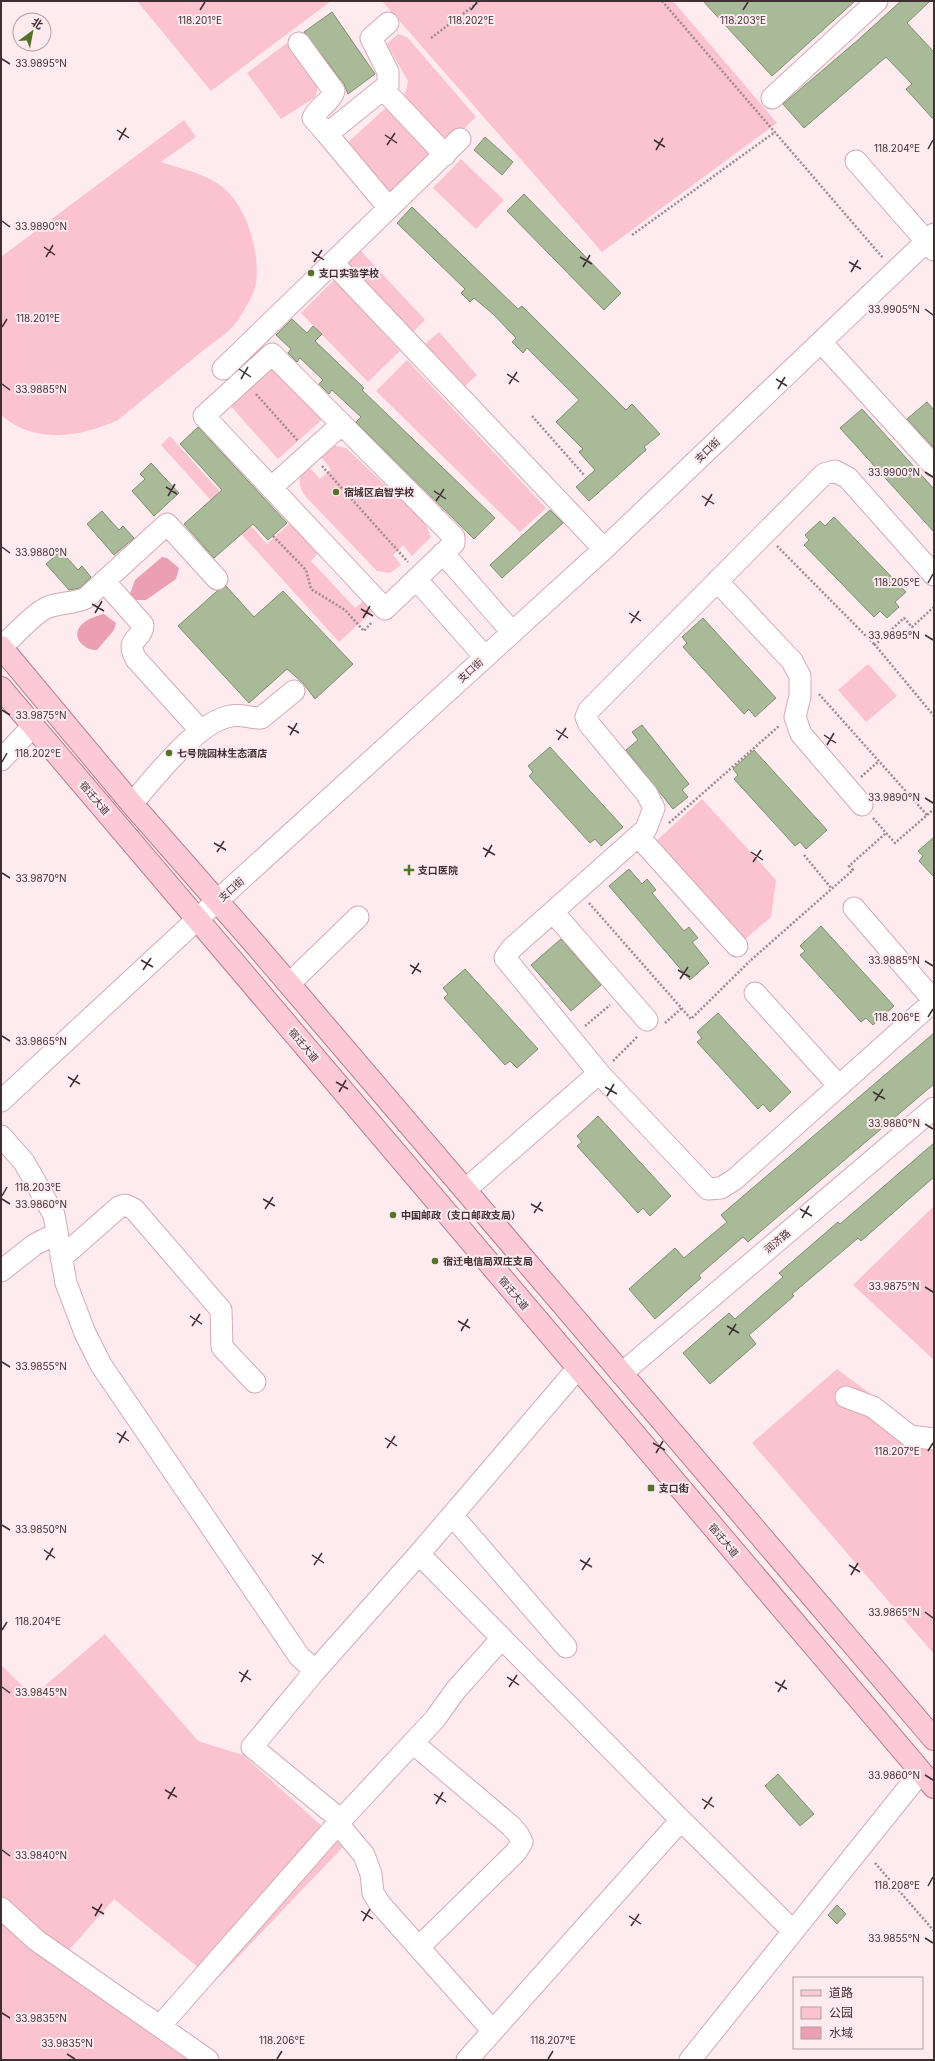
<svg xmlns="http://www.w3.org/2000/svg" width="935" height="2061" viewBox="0 0 935 2061" font-family="Inter,'Noto Sans SC',sans-serif">
<rect width="100%" height="100%" fill="#fdebef"/>
<path fill="#fbc2cf" d="M137,1H331L211,91Z
M382,1H673L777,123L602,252Z
M398,34L407,37L476,117L444,147L401,98L406,91L408,81L387,44Z
M287,43C295,55 313,73 317,86C318,91 316,95 314,98L281,119L247,73Z
M390,104L436,156L391,195L346,144Z
M184,120L196,137L161,162C184,170 211,174 229,193C249,214 260,255 256,284C253,297 243,313 235,324C226,335 211,344 200,353C173,375 145,398 118,420C80,437 35,445 1,415V257Z
M461,159L504,200L476,229L433,188Z
M361,251L425,320L413,332L348,263Z
M334,280L400,351L368,382L301,313Z
M439,332L477,375L464,387L425,344Z
M274,359L326,416L278,459L227,402Z
M407,360L546,508L520,532L376,391Z
M170,436L267,544L292,521L320,551L311,561L355,608L366,599L374,610L339,642L161,445Z
M333,445L346,448L425,523L431,537L412,556L403,545L393,555L401,565L390,573L377,571L306,497C297,484 297,477 309,467L320,479L331,469L321,457Z
M868,664L897,696L866,722L838,690Z
M702,799L776,880L771,917L742,942L654,843Z
M934,1206V1360L853,1285Z
M837,1369L912,1425L934,1438V1654L752,1443Z
M105,1634L198,1741L243,1755L344,1846L215,1981L114,1899L55,1966L188,2060H1V1665L33,1696Z"/>
<path fill="#ea9fb2" d="M162,557L167,558L179,568L176,579L146,600H136L130,594L135,580Z
M104,614L116,623L114,630L97,650C87,651 72,640 79,628C84,620 95,616 104,614Z"/>
<path fill="#a9ba99" stroke="#7e8e6e" d="M703,1H855L772,76Z
M901,1H930L907,23L934,52V120L906,89L912,84L886,57L804,128L783,104L858,40Z
M332,12L375,74L348,94L344,84L304,32Z
M485,137L513,162L502,175L474,150Z
M524,194L621,293L604,310L507,211Z
M412,207L518,309L522,306L626,410L632,404L660,434L644,447L646,450L589,501L576,487L595,470L579,452L583,449L556,422L579,400L527,348L523,353L512,342L516,338L493,314L474,298L470,302L461,293L465,289L397,223Z
M292,319L307,333L313,326L322,334L315,341L364,388L362,390L495,518L474,539L356,422L361,417L332,390L329,394L319,384L323,380L300,358L297,362L288,353L291,349L276,335Z
M927,402L934,410V448L907,419Z
M862,409L934,489V532L840,428Z
M198,427L287,523L268,540L253,524L214,558L184,524L222,490L180,444Z
M151,463L179,493L154,516L132,491L145,479L140,474Z
M550,510L563,523L502,578L490,565Z
M102,511L119,530L123,526L134,538L114,555L87,524Z
M834,517L906,592L895,602L899,607L887,618L880,611L874,617L804,545L809,540L805,535L820,521L825,526Z
M61,551L78,570L82,566L91,577L80,588L69,590L46,564Z
M226,586L254,617L283,591L353,664L315,699L303,683L287,669L249,703L178,626L217,591Z
M703,618L776,698L755,717L749,709L744,714L683,647L687,643L682,637Z
M642,725L689,784L682,790L688,797L673,809L626,750L638,740L632,732Z
M550,747L623,827L601,846L595,839L590,843L529,776L533,772L528,766Z
M754,750L827,830L806,849L800,842L795,846L734,779L738,775L733,769Z
M934,837V877L919,861L923,856L918,851Z
M629,869L642,884L647,879L656,890L652,893L684,931L689,927L698,938L692,942L709,963L690,980L609,886Z
M821,926L894,1006L873,1025L866,1018L861,1022L800,955L805,951L800,946Z
M561,939L601,985L571,1011L531,965Z
M465,969L538,1049L517,1068L510,1061L505,1065L444,998L448,994L443,988Z
M718,1013L791,1092L770,1112L763,1104L758,1109L697,1042L702,1038L697,1032Z
M934,1033V1084L748,1242L743,1237L699,1275L701,1278L655,1319L629,1289L675,1248L684,1258L727,1222L721,1215Z
M598,1116L671,1196L650,1216L643,1208L638,1213L577,1146L582,1142L577,1136Z
M934,1143V1177L861,1241L858,1238L792,1294L794,1296L749,1335L756,1344L710,1384L683,1353L729,1313L735,1319L783,1277L779,1273L838,1222L840,1224Z
M778,1774L814,1814L800,1826L765,1786Z
M837,1905L846,1914L837,1924L828,1915Z"/>
<g fill="none" stroke-linecap="round" stroke-linejoin="round">
<defs>
<path id="minor" d="M388,23L371,38L388,72V85L327,134L389,208
M299,43L334,91C331,102 318,107 313,118L327,134
M383,89L445,155
M772,98L877,1
M856,161L934,250
M333,263L604,549
M821,342L934,466
M272,354L454,537V543L385,609L204,416Z
M223,369L460,139
M272,487L342,424
M443,553L512,632
M934,575L848,478L835,471L824,474L589,710L586,717L589,724L647,794L654,808L646,829L512,948L505,958L599,1073L708,1189L721,1188L735,1179L934,1001
M416,579L485,657
M104,581L143,625C143,641 124,637 136,659L201,731
M717,581L792,661L800,676V696L795,717L801,734L862,805
M2,647C12,637 35,613 46,608C59,602 73,604 86,598L167,524L217,579
M1,760L33,726
M132,804C153,779 198,721 231,716C240,714 252,718 261,718L294,691
M638,836L737,946
M854,908L934,1001
M553,912L647,1020
M289,984L358,917
M755,993L839,1086
M1,1101L217,901L604,549L934,234
M1,1136L24,1162L54,1215L66,1283L85,1333L101,1365L299,1656L315,1671
M465,1190L599,1073
M61,1258L119,1207L125,1205L134,1209L221,1310L222,1347L255,1382
M1,1271L34,1245L57,1233
M621,1374L934,1108
M846,1397L873,1407L910,1436L934,1439
M452,1515L566,1647
M419,1554L681,1820
M413,1743L511,1826L518,1834L522,1842L516,1852L419,1947
M341,1820L435,1719L455,1691L502,1638
M338,1824L364,1855L371,1874L373,1893L380,1904L493,2031
M1,1908L36,1940L208,2060
M160,2026L341,1820L252,1747L315,1671L419,1554L578,1368
M467,2060L681,1820L793,1931
M690,2060L921,1772"/>
<path id="major" d="M1,647L132,804L254,943L934,1739
M1,688L934,1787"/>
</defs>
<use href="#minor" stroke="#d4aab4" stroke-width="23"/>
<use href="#major" stroke="#b97d8c" stroke-width="24"/>
<path stroke="#9b8a8e" stroke-width="2.5" stroke-dasharray="2 2" stroke-linecap="butt" d="M662,1L883,258
M431,38L480,1
M632,235L775,132
M256,394L298,441
M532,416L585,476
M322,466L408,562
M273,536L306,570L311,589L345,610L364,631L372,622
M777,546L875,645
M934,607L912,627L904,618L875,645L934,716
M819,694L927,815
M861,777L879,761
M873,818L895,843L934,809
M669,823L779,726
M804,855L832,889
M589,903L691,1019L750,961
M751,960L853,870L849,866L886,833
M665,1023L682,1008
M585,1026L610,1005
M613,1061L638,1036
M875,1863L934,1931"/>
<use href="#minor" stroke="#fff" stroke-width="21"/>
<use href="#major" stroke="#fccad7" stroke-width="22"/>
</g>
<path fill="none" stroke="#3f2e32" stroke-width="1.5" d="M200,10L205,2M471,10L477,2M743,10L748,2M2,59L10,64M117,130L129,138M385,135L397,143M119,140L126,128M654,140L665,147M387,145L395,133M928,149L933,140M656,150L663,138M2,221L10,227M44,247L55,255M312,252L324,260M46,257L53,245M580,257L592,264M314,262L322,250M849,262L861,269M583,267L590,255M851,272L858,260M925,309L933,315M2,327L7,319M239,369L251,377M507,374L519,382M241,379L248,367M776,379L787,386M2,384L10,390M509,384L517,372M778,389L785,377M925,472L933,477M166,487L177,494M434,491L446,499M168,496L175,484M702,496L714,504M436,501L444,489M705,506L712,494M2,547L10,553M928,583L933,574M92,604L104,611M361,609L373,616M95,613L102,601M629,613L641,621M363,618L370,606M631,623L639,611M925,635L933,640M2,710L10,715M288,726L299,733M556,730L568,738M290,735L297,723M824,735L836,743M558,740L566,728M827,745L834,733M2,762L7,753M925,798L933,803M214,843L226,850M483,848L495,855M217,852L224,841M751,852L763,860M485,857L492,845M753,862L761,850M2,873L10,878M141,960L153,967M925,961L933,966M410,965L421,972M143,970L151,958M678,970L690,977M412,974L419,963M680,979L688,967M928,1017L933,1009M2,1036L10,1041M68,1077L80,1084M336,1082L348,1089M70,1087L78,1075M605,1087L617,1094M339,1092L346,1080M873,1092L885,1099M607,1096L614,1084M875,1101L883,1089M925,1124L933,1129M2,1196L7,1187M2,1199L10,1204M263,1199L275,1206M531,1204L543,1211M265,1209L273,1197M800,1209L812,1216M534,1213L541,1202M802,1218L809,1206M925,1287L933,1292M190,1316L202,1324M458,1321L470,1328M192,1326L200,1314M727,1326L739,1333M461,1331L468,1319M729,1335L736,1324M2,1362L10,1367M117,1433L129,1441M385,1438L397,1446M119,1443L126,1431M653,1443L665,1450M387,1448L395,1436M928,1451L933,1443M656,1453L663,1441M2,1525L10,1530M44,1550L55,1558M312,1555L324,1563M46,1560L53,1548M580,1560L592,1567M314,1565L322,1553M849,1565L860,1572M582,1570L590,1558M851,1575L858,1563M925,1612L933,1618M2,1630L7,1622M239,1672L251,1680M507,1677L519,1685M241,1682L248,1670M775,1682L787,1689M2,1687L10,1693M509,1687L517,1675M778,1692L785,1680M925,1775L933,1780M165,1790L177,1797M434,1794L446,1802M168,1799L175,1787M702,1799L714,1807M436,1804L443,1792M704,1809L712,1797M2,1850L10,1856M928,1886L933,1877M92,1907L104,1914M361,1911L373,1919M95,1916L102,1904M629,1916L641,1924M363,1921L370,1909M631,1926L639,1914M925,1938L933,1943M2,2013L10,2018M67,2054L75,2059M277,2059L282,2051M548,2059L553,2051"/>
<g fill="#537329" stroke="#fdebef" stroke-width="1.5">
<circle cx="311" cy="273" r="4"/>
<circle cx="336" cy="492" r="4"/>
<circle cx="169" cy="753" r="4"/>
<path d="M407 864h4v4h4v4h-4v4h-4v-4h-4v-4h4z"/>
<circle cx="393" cy="1215" r="4"/>
<circle cx="435" cy="1261" r="4"/>
<rect x="647" y="1484" width="8" height="8" rx="2"/>
</g>
<g text-anchor="middle" stroke-width="4" stroke-linejoin="round" paint-order="stroke">
<g font-size="10" font-weight="bold" fill="#3f2e32" stroke="#fdebef" text-anchor="start">
<text x="319" y="277">支口实验学校</text>
<text x="344" y="496">宿城区启智学校</text>
<text x="177" y="757">七号院园林生态酒店</text>
<text x="418" y="874">支口医院</text>
<text x="401" y="1219">中国邮政（支口邮政支局）</text>
<text x="443" y="1265">宿迁电信局双庄支局</text>
<text x="659" y="1492">支口街</text>
</g>
<g font-size="10" fill="#3f2e32" stroke="#fdebef">
<text transform="translate(707 450) rotate(-44)" y="4">支口街</text>
<text transform="translate(470 670) rotate(-42)" y="4">支口街</text>
<text transform="translate(95 798) rotate(50)" y="4">宿迁大道</text>
<text transform="translate(231 889) rotate(-42)" y="4">支口街</text>
<text transform="translate(304 1045) rotate(50)" y="4">宿迁大道</text>
<text transform="translate(777 1241) rotate(-40)" y="4">润济路</text>
<text transform="translate(514 1293) rotate(50)" y="4">宿迁大道</text>
<text transform="translate(724 1540) rotate(50)" y="4">宿迁大道</text>
</g>
</g>
<g font-size="10" text-anchor="middle" fill="#3f2e32" stroke="#fdebef" stroke-width="4" stroke-linejoin="round" paint-order="stroke">
<text x="200" y="24">118.201°E</text>
<text x="471" y="24">118.202°E</text>
<text x="743" y="24">118.203°E</text>
<text x="41" y="67">33.9895°N</text>
<text x="897" y="152">118.204°E</text>
<text x="41" y="230">33.9890°N</text>
<text x="894" y="313">33.9905°N</text>
<text x="38" y="322">118.201°E</text>
<text x="41" y="393">33.9885°N</text>
<text x="894" y="476">33.9900°N</text>
<text x="41" y="556">33.9880°N</text>
<text x="897" y="586">118.205°E</text>
<text x="894" y="639">33.9895°N</text>
<text x="41" y="719">33.9875°N</text>
<text x="38" y="757">118.202°E</text>
<text x="894" y="801">33.9890°N</text>
<text x="41" y="882">33.9870°N</text>
<text x="894" y="964">33.9885°N</text>
<text x="897" y="1021">118.206°E</text>
<text x="41" y="1045">33.9865°N</text>
<text x="894" y="1127">33.9880°N</text>
<text x="38" y="1191">118.203°E</text>
<text x="41" y="1208">33.9860°N</text>
<text x="894" y="1290">33.9875°N</text>
<text x="41" y="1370">33.9855°N</text>
<text x="897" y="1455">118.207°E</text>
<text x="41" y="1533">33.9850°N</text>
<text x="894" y="1616">33.9865°N</text>
<text x="38" y="1625">118.204°E</text>
<text x="41" y="1696">33.9845°N</text>
<text x="894" y="1779">33.9860°N</text>
<text x="41" y="1859">33.9840°N</text>
<text x="897" y="1889">118.208°E</text>
<text x="894" y="1942">33.9855°N</text>
<text x="41" y="2022">33.9835°N</text>
<text x="282" y="2044">118.206°E</text>
<text x="553" y="2044">118.207°E</text>
<text x="67" y="2047">33.9835°N</text>
</g>
<rect width="935" height="2061" fill="none" stroke="#3f2e32" stroke-width="4"/>
<rect x="793" y="1977" width="130" height="72" fill="#fdebef" stroke="#b19fa3"/>
<rect x="801" y="1990" width="20" height="6" fill="#fccad7" stroke="#b19fa3"/>
<text x="829" y="1997" font-size="12" fill="#3f2e32">道路</text>
<rect x="801" y="2007" width="20" height="12" fill="#fbc2cf" stroke="#b19fa3"/>
<text x="829" y="2017" font-size="12" fill="#3f2e32">公园</text>
<rect x="801" y="2027" width="20" height="12" fill="#ea9fb2" stroke="#b19fa3"/>
<text x="829" y="2037" font-size="12" fill="#3f2e32">水域</text>
<g transform="translate(32 32) rotate(32)"><circle r="19" fill="#fdebef" stroke="#b19fa3"/>
<path d="M0-3L7 15L0 10L-7 15Z" fill="#537329"/>
<text y="-6" font-size="11" font-weight="bold" text-anchor="middle" fill="#3f2e32">北</text>
</g>
</svg>
